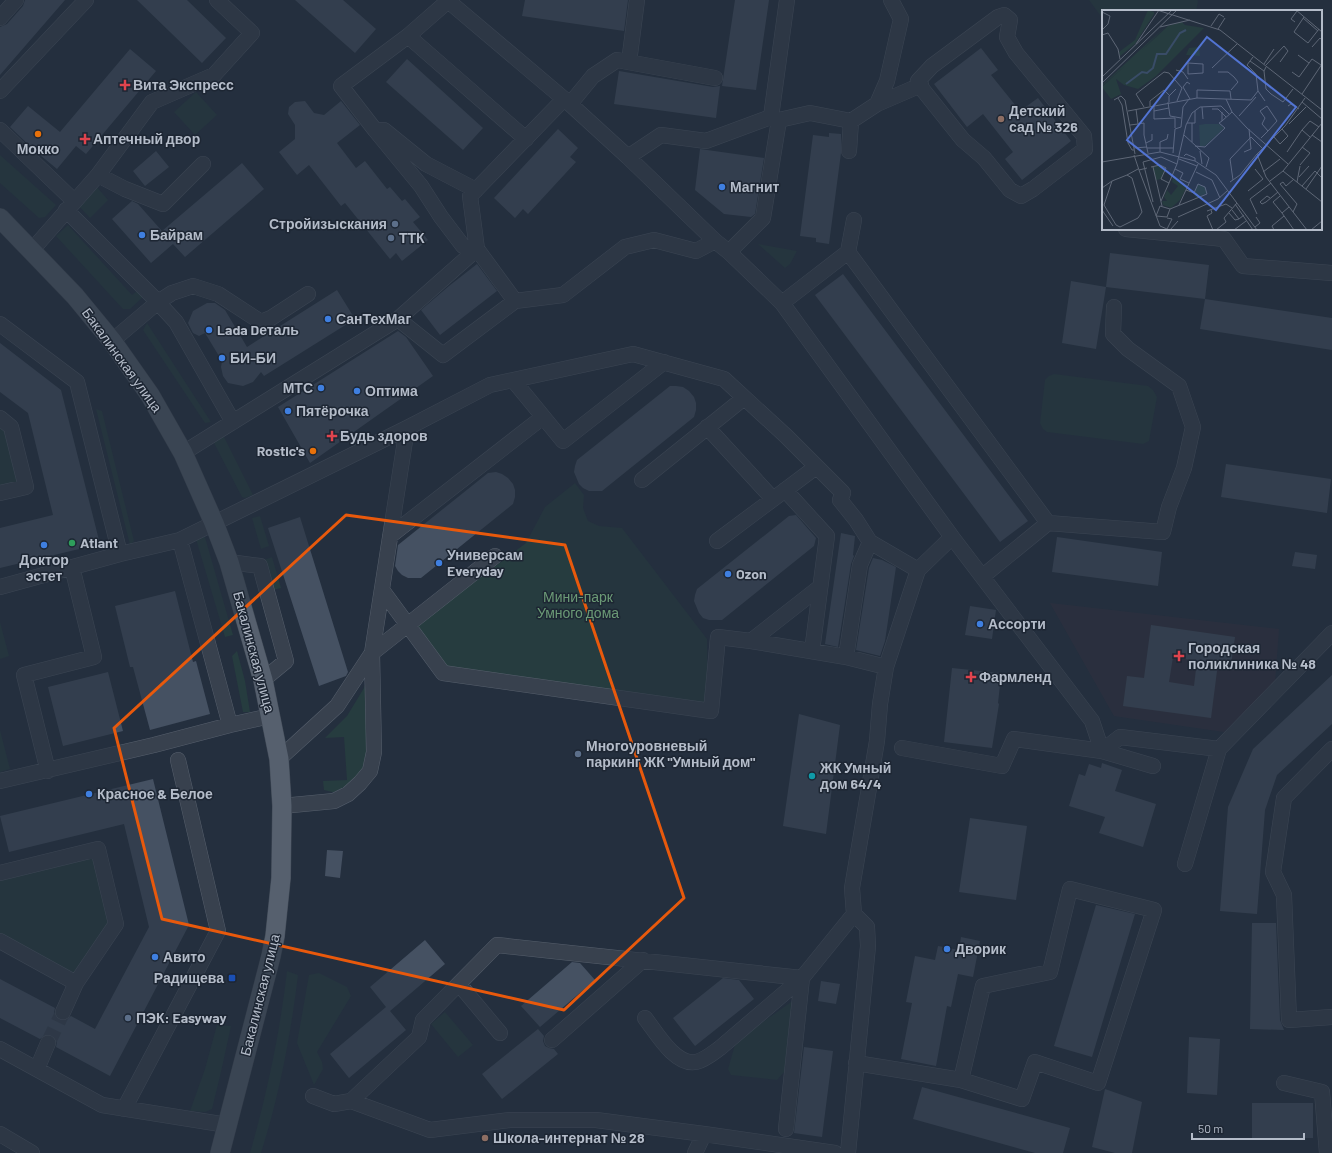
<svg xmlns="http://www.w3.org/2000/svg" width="1332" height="1153" viewBox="0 0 1332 1153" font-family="Barlow,sans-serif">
<rect width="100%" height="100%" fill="#242f3e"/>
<path fill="#32303f" d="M1050,603L1279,629L1275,683L1224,732L1114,716Z"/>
<path fill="#263c3f" d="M1089,0H1197L1198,1L1196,11H1103V19Z
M196,92L217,115L195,135L174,112Z
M0,155L56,205L45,217L39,218L0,183Z
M96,186L108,200L90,218L77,204Z
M68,225L132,295L138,290L144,296L130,309H123L56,236Z
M758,244L797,251L790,264L785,268Z
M147,323L211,422L205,423L143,330Z
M1054,374L1148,386L1153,390L1157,397L1149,441L1143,444L1047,432L1043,429L1040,423L1045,380L1049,376Z
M96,409L102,411L134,541L130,545Z
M0,422L8,429L22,484L0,490Z
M223,435L253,495L245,498L242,497L214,443L215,439Z
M575,483L584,495L583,508L588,521L599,526L622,528L707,639L708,706L448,668L415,627L526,543L545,507Z
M260,516L269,546L261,549L252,518Z
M205,537L233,635L225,637L196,539Z
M272,557L281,588L273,590L264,560Z
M0,622L9,656L0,659Z
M237,651L245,681L250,712H243L232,656Z
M366,683L371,760L351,784L336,793L324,790L323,781L347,780L344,737L325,738L347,716L364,688Z
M0,730L10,769L0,772Z
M95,853L112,923L77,980L0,938V876Z
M287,971L298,975C291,1034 279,1097 261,1153H250C267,1094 280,1032 287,971Z
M319,973L347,987L351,996L317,1052L322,1062L323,1069L314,1085L297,1043L309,975Z
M794,1000L787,1069L777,1080L731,1075L728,1069L736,1041Z
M445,1012L473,1045L458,1057L431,1024Z
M217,1025L231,1026L221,1072L212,1109L205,1112L190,1111L205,1069Z"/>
<path fill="#455162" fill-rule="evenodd" d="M25,0H65L0,75V27L7,24L23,6Z
M137,0H187L226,38L202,63Z
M295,0H343L376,29L355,53Z
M525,0H628L624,31L522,16Z
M735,0H769L756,90L722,86Z
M981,48L998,70L991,75L1020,111L1038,98L1071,141L1022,180L1005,159L1013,152L983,114L967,127L934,84Z
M130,49L156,71L86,154L76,146L57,169L34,150L10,127L28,106L60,132Z
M407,59L483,128L463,150L386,82Z
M619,71L713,87L720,86L716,118L614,104Z
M305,101L314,113L324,115L341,101L360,125L337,143L356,168L365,161L387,189L390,187L402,201L405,199L420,217L413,222L428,240L402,261L396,253L390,259L345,203L341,206L309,165L297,175L279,152L295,139V125L288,114L289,107L295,102Z
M558,129L578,148L570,157L576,162L528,214L523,209L515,218L494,198Z
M829,133L841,134V153L829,244L816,242V238L800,236L813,135L829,137Z
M700,149L764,158L755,214L751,217L724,214L695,190Z
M156,151L169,167L145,186L133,171Z
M242,163L264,189L185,257L173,244L151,263L112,219L132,201L138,204L162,231Z
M1110,253L1209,265L1205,299L1106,287Z
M477,264L497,291L440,335L421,310L449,286Z
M843,274L1028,521L1000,542L815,295Z
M1071,281L1106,287L1096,349L1062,343Z
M337,290L355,319L264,376L261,372L253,382L243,386L228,383L223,376L221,367L222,361L205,333L199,336L193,333L188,323L193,311L207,303H215L225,310L247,347Z
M1205,299L1332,318V350L1200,329Z
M398,331L406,337L433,376L310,463L278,407Z
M0,343L61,390L100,544L0,568V528L53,515L28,413L0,392Z
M670,386H676L683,387L689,391L694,397L696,403V410L694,417L602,491H589L583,488L579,484L574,472L575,466L577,460Z
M1226,464L1331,479L1327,513L1221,497Z
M496,472L502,474L508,478L513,484L515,490V497L513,504L421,578H408L402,575L398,571L395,566L398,545L488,473Z
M796,515L816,538L814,546L722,620H709L703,618L699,613L694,601L695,595L697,589L789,516Z
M300,517L348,672L346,676L319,686L268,528Z
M841,533L855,536L853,555L854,556L851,564L838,647L825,644Z
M1057,537L1162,552L1158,586L1052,572Z
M1295,552L1317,555L1315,569L1292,566Z
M873,558L882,560L896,567L885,641L880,656L856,650L869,568Z
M175,591L193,662L196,661L210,714L150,730L133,667H130L115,606Z
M970,606L996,610L992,639L965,635Z
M1151,625L1235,637L1231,665L1218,663L1211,718L1123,706L1127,676L1144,678ZM1173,657L1197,661L1194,686L1169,682Z
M952,668L1000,673L998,685H1000L998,703L999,704L992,748L944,742Z
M108,672L123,731L63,746L48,687Z
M1332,675V724L1277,775L1265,810L1257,914L1220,911L1228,807L1253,749Z
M799,714L840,725L826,834L783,826Z
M1102,763L1122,770L1115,791L1156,804L1143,847L1099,833L1105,817L1069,806L1079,774L1085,776L1089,764L1101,768Z
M153,779L189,925L110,1076L56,1047L57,1042L55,1037L52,1035L47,1034L40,1039L0,1018V979L55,1008L54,1013L56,1018L59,1020L64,1021L71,1016L95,1029L149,927L124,824L9,852L0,816Z
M970,818L1027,826L1016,900L959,892Z
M327,850L343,851L340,878L325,876Z
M1096,905L1135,914L1092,1057L1054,1046Z
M1252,923H1276L1280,1020L1284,1030L1250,1029Z
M961,937L980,941L973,977L958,974L951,1007L947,1006L936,1066L901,1059L912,1003L906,1002L915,956L935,960L938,946L959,950Z
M425,940L445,964L390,1011L406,1030L349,1078L330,1054L386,1007L370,987Z
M572,962L580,963L595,980L540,1027L521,1006Z
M723,978L739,980L754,999L695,1046L673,1018Z
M821,981L840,984L836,1004L818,1001Z
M538,1029L544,1036L543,1041L545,1046L549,1048L554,1049L558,1054L502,1099L482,1074Z
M1189,1037L1220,1039L1217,1095L1187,1093Z
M804,1047L833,1051L822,1137L794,1133Z
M922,1087L1070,1128L1063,1153H1035L913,1119Z
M1105,1089L1142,1102L1132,1153H1115L1092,1147Z
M1252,1103H1313V1138H1252Z"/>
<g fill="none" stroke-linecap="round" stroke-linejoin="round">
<path stroke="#3a4453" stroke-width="15" stroke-dasharray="15 8" stroke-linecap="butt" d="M48,1043L63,1012"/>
<defs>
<path id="minor" d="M447,0L570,104L628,157L715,241L729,252L782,303L952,537L1092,721L1102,751L1120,737L1219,749L1332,633
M1004,15L1010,20L1007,37L1016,53L1084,136L1085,149L1033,189L1021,196L1010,190L984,158L963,140L923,90L918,81L932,66L998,17Z
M0,18L16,0
M408,36L526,139
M629,62L637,0
M0,91L86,0
M570,104L593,76L617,60L715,78
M877,104L887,81L901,19L891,0
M771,117L787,0
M851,121L877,104L921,85
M0,130L74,201
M380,130H384L426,164L476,190
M628,157L661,135L706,141L771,117L779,120
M98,175L125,189L163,204L203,164
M66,210L153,297L176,322L233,422
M1126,229L1224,239L1243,266L1332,273
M32,250L98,175L152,102L214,75L252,33L217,0
M729,252L763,218L779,120L810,113L851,121L849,151
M848,252L854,220
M515,301L477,249L470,196L564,99
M782,303L848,252L1048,523L983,576
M398,319L477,249L463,246L441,217L421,186L375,130L341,86L408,36L448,1
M0,324L77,382L120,554L180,540L407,428L490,385L633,354L724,379L786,436L843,493L840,500L856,520L870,542L860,565L846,657
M112,341L158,302L172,293L193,286L218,294L261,322L271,318L308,294
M513,380L563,441L664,362
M0,418L11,427L26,487L0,493
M707,427L773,499
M183,453L398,319L443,355L515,301L563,295L625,247L654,240L696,251L715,241
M642,480L744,398
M785,490L827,536L812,651
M1048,523L1163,532L1169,507L1184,468L1193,427L1179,386L1128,349L1113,334L1114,307
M390,536L543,417
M180,540L230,725
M717,541L816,467
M870,542L918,570
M229,562L260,566L286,661L263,680
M0,587L120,554
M820,587L751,641L846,657L886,667
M382,590L443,673L711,711L718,637L751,641
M902,748L1002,766L1014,739L1102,751L1153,766
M1332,749L1284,798L1273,872L1284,895L1289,1020L1332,1017
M279,759L337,706L372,653L495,556
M48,771L24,675L94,657L72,567
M0,781L154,745L230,725L270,716
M282,806L334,801L348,794L360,783L370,771L374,752L372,653L407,428
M1185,864L1219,749
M0,873L98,849L116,924L76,983L0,941
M459,984L500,1033
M63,1012L76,983
M645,1018C656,1032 675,1066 696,1062C705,1060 713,1053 720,1048L802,978L854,914
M552,1040L643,960
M0,1049L102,1105L227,1125
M856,1063L961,1080L983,986L1050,972L1070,889L1154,910L1098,1083L1035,1062L1022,1099L961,1080
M37,1069L48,1043
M1284,1083L1322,1092L1327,1153
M313,1096L334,1104L351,1101L430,1130L510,1120H596L704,1134
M351,1101L419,1037L423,1020L497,945L802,978L786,1129
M124,1109L218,931L178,760
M0,1134L32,1153
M695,1153L704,1134L835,1153
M848,1153L868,946L867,927L854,914L852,888L877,741L880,704L886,667L918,570L952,537"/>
<path id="major" d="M0,218L75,296L112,341L150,395L183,453L214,523L229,562L263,680L279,759L282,806L281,878L275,936L271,956L220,1153"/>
</defs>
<use href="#minor" stroke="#565f6c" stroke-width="16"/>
<use href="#major" stroke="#414a57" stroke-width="20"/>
<use href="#minor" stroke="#38414e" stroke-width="15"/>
<use href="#major" stroke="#56606e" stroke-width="19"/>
</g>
<path d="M0 0H1332V1153H0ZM346,515L565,545L684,898L564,1010L162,919L114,728Z" fill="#242f3e" fill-opacity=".55" fill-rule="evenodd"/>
<path fill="none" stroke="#e8590c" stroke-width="3" stroke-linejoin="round" d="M346,515L565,545L684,898L564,1010L162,919L114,728Z"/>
<g fill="#e0444e" stroke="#1d2633" stroke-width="1.5">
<path d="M123 79h4v4h4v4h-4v4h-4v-4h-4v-4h4z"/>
<path d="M83 133h4v4h4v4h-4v4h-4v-4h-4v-4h4z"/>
<path d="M330 430h4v4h4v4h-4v4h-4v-4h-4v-4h4z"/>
<path d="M1177 650h4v4h4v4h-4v4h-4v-4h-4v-4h4z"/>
<path d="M969 671h4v4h4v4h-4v4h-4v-4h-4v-4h4z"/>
</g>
<g fill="#8d6e63" stroke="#1d2633" stroke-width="1.5">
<circle cx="1001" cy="119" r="4"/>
<circle cx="485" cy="1138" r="4"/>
</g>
<g fill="#e8710a" stroke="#1d2633" stroke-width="1.5">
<circle cx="38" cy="134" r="4"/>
<circle cx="313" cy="451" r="4"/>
</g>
<g fill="#3f7fe0" stroke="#1d2633" stroke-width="1.5">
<circle cx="722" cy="187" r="4"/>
<circle cx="142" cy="235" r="4"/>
<circle cx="328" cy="319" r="4"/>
<circle cx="209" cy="330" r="4"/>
<circle cx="222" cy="358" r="4"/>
<circle cx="321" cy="388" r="4"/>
<circle cx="357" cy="391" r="4"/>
<circle cx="288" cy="411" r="4"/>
<circle cx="44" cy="545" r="4"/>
<circle cx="439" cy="563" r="4"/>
<circle cx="728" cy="574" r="4"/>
<circle cx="980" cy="624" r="4"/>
<circle cx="89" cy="794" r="4"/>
<circle cx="947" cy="949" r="4"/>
<circle cx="155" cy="957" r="4"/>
</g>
<g fill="#5c6f8a" stroke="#1d2633" stroke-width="1.5">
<circle cx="395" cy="224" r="4"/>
<circle cx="391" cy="238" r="4"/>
<circle cx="578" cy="754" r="4"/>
<circle cx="128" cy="1018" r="4"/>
</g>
<circle fill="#2e9e5b" stroke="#1d2633" stroke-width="1.5" cx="72" cy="543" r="4"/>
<circle fill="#0f9aa8" stroke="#1d2633" stroke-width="1.5" cx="812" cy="776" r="4"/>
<rect fill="#1a4fb4" stroke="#1d2633" stroke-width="1.5" x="228" y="974" width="8" height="8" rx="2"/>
<g text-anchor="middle" stroke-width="3" stroke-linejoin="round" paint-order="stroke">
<g font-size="14" font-weight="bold" fill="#b4bcc9" stroke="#1d2633" text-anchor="start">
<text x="133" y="90">Вита Экспресс</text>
<text x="1009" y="116">Детский<tspan x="1009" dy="16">сад № 326</tspan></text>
<text x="93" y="144">Аптечный двор</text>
<text x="38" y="154" text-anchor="middle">Мокко</text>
<text x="730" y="192">Магнит</text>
<text x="387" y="229" text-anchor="end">Стройизыскания</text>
<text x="150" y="240">Байрам</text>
<text x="399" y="243">ТТК</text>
<text x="336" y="324">СанТехМаг</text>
<text x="217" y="335">Lada Dеталь</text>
<text x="230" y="363">БИ-БИ</text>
<text x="313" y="393" text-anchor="end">МТС</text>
<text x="365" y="396">Оптима</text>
<text x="296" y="416">Пятёрочка</text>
<text x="340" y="441">Будь здоров</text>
<text x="305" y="456" text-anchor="end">Rostic's</text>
<text x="80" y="548">Atlant</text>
<text x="447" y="560">Универсам<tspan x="447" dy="16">Everyday</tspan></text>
<text x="44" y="565" text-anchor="middle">Доктор<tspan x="44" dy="16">эстет</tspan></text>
<text x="736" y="579">Ozon</text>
<text x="988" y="629">Ассорти</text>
<text x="1188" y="653">Городская<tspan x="1188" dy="16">поликлиника № 48</tspan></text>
<text x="979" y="682">Фармленд</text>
<text x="586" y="751">Многоуровневый<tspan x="586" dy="16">паркинг ЖК "Умный дом"</tspan></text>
<text x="820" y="773">ЖК Умный<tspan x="820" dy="16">дом 64/4</tspan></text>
<text x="97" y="799">Красное &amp; Белое</text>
<text x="955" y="954">Дворик</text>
<text x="163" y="962">Авито</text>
<text x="224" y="983" text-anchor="end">Радищева</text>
<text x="136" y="1023">ПЭК: Easyway</text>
<text x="493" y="1143">Школа-интернат № 28</text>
</g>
<g font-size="14" fill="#b4bcc9" stroke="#1d2633">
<text transform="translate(122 360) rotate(54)" y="5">Бакалинская улица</text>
<text transform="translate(254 652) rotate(75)" y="5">Бакалинская улица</text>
<text transform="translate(260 995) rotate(-76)" y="5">Бакалинская улица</text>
</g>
<g font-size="14" fill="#6b9a76" stroke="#1d2633">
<text x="578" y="602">Мини-парк<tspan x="578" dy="16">Умного дома</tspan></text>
</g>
</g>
<g transform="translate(1102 10)">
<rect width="220" height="220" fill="#242f3e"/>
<path d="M46,0L52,2V4L33,34L18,46L17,42L33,30ZM80,12L83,15L102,18L54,66L36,79L22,75L14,69L19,84L9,89L0,77L66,16ZM64,16L34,46L0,76V75ZM97,37L98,46L84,45L87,38ZM103,114H117L122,118L103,136H98L97,115ZM58,155L63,158L59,169L54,170L51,157ZM71,167L85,176L78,190L69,198L61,195L60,191H65L62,187L65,180L69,185L76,176L70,172ZM96,174L103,177L105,183L94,188L92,184Z" fill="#263c3f"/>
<path fill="none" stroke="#394c67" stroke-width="2" d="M24,74L40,62L45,63L51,58L55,44H64L78,23L84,20"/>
<path fill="none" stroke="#5e6776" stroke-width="1" d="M55,0L118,20L220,100M194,0L220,22M0,2L8,6L6,14L0,20M202,7L192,22L206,33L217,19M201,8L216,21M193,12L189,9L195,1M109,16L117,4L122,7M58,17L88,10M116,19L123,8M0,25L6,23L16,39L18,49M34,34L57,0M210,37L218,28L220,30M196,45L207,53M148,51L162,61M86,53L101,54V63L86,64ZM162,54L172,39M164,55L182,36L186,41L178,52M164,57L162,61L164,79L169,84L181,92L191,79M110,58L135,34M74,60L81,62L86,69M116,62H126L132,67L136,72L129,80M190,62L197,67L210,49L219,55M0,67L70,0M0,73L75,0M88,74L85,72L81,77L88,89M156,81L163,91M200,84L220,54M16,88L20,95L26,133L30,140H32M95,88V80L128,81L129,89M203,88L183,116L155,144L164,167L205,220M124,89L130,102L145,118L186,154M12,90L19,86L23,90L33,144M75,91L80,78M66,92L68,106L79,108M67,92V86L74,79M200,92L220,109M48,96V91L62,80L67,85M52,96V109L73,108V118M186,96L189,94L197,99M42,97L34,84L62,62L67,63L80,78M100,97L101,109M110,99H116L124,107M26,101L95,88L149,90L156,81L154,64L145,55L151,47M52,101L67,98M120,102V111L130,102M137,106L154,87M85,113H93V101M36,114L42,113V125L46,143M187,114L204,97M28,115L36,114L34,99M200,120L208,111L217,117M82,125L107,148L104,157M210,125L220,132M172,127L178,134L186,126L180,119M159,128L166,121L160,114L163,108L158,101L165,96L175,111L166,121M90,132V113M44,133L50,130V124M93,136L103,137L123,118L117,113L120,111M32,138L45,137M45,138H71M98,141L100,154M58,142V132L65,129L66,124M142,142L149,139L147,119M185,142L200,120L208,127M71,143L73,119L79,117L81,97L87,89M32,145L37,160L45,158M82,146L84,144L93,148V151M77,149L95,156M0,152L58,142L93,151L114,165L155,220M198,155L208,143L200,137M49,157L58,155L64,158L59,169L67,173L75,154M51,157L60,196M73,159L81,163L78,169L87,173M153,159L161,169M37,160L58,216L65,219L70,209L65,208M181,161L220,192M94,162L110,170L118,188M161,162L178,149M25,165L30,168L40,202L36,208L18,217L14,215L2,195L10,171ZM25,165L36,159M197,167L207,156M131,170L128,149L149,127L160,138M168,171L181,161L220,113M128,172L138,165L155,144M195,172L198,156M200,176L213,161L220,168M0,178L10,171M204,179L220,156M146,181L161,169M178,186L171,192L180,203M168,188L165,186L158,192L160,194L164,192L176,182M59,191L67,173M51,192L41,152L59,147L75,154L84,115L90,103L98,97L119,96L127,104M133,194L151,220M77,195L96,154M187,197L180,203L192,220M68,199L65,207L54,206L58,196L68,199L105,184L103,177L96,174L92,183L84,180M0,200L11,216M109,200L110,203L105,206L111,220M130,200L137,209L142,205M105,201L124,194L130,198M191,202L195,194L178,174L181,172L184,176L192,169M127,203L133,210L137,209M155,204L148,189L169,173M76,207L116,189L125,181M153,217L158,213L154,207M68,220L76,211M114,220L124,212L122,208L135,193M132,220L144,211M172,220L170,216L182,206M209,220L220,211"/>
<path fill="#5274d3" fill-opacity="0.15" stroke="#5274d3" stroke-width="2" d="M105,27L194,97L114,200L25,130Z"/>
<rect width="220" height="220" fill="none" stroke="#b4bcc9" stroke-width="2"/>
</g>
<path d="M1192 1133v6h112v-6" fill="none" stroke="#b4bcc9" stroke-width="2"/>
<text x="1198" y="1133" font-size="12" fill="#b4bcc9" stroke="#1d2633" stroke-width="3" paint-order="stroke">50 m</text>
</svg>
